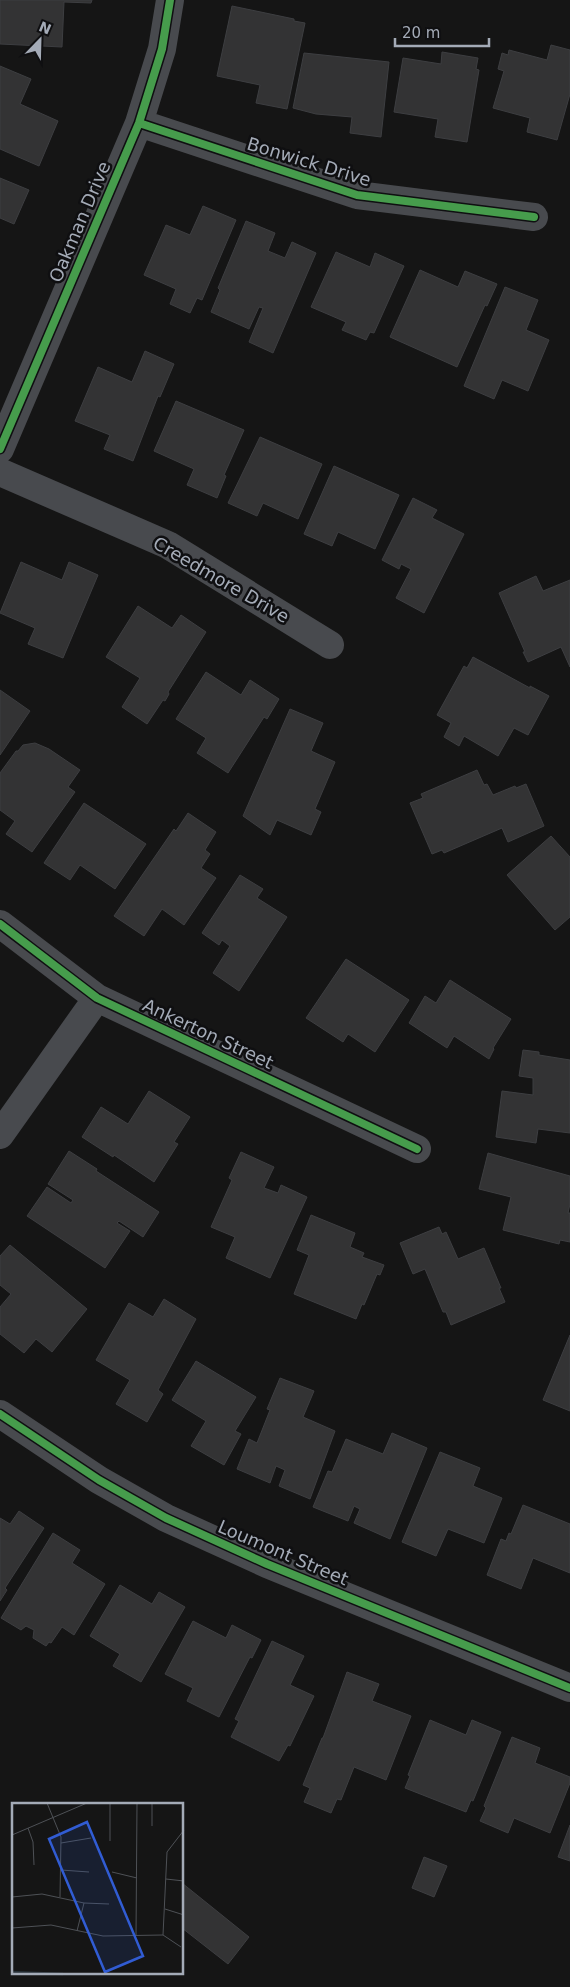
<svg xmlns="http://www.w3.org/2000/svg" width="570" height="1987" viewBox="0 0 570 1987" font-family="'DejaVu Sans',sans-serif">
<rect width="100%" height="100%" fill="#151515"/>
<path fill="#333334" stroke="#3d3e41" d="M0,0H92L91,3L64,2L62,47L0,44Z
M232,6L294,19V21L305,23L287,109L256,103L260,85L217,76Z
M551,45L570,50V94L557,140L527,132L530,118L493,108L504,71L498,69L502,53L508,55L509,50L547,60Z
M442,52L478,58L476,69L479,70L467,142L435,137L438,119L394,112L403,58L441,64Z
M304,53L389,62L381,137L350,133L352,117L316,114L293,108Z
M0,66L31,79L20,104L58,121L39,166L0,149Z
M0,178L29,190L14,224L0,218Z
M203,206L236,220L202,300L197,298L190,313L170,304L176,289L144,275L166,225L190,235Z
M246,221L275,233L268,251L285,258L292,242L316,253L273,353L249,342L263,308L259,307L249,329L211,312L220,290L218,288Z
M336,252L370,267L375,253L404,266L374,333L370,332L366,340L342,330L346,322L311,307Z
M420,270L458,287L465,271L497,284L487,306L485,305L457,367L390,337Z
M505,287L538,300L526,330L549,340L528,391L502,380L494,399L464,386Z
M145,351L174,364L160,397L158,396L133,461L104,449L110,435L75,421L98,367L132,382Z
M176,401L244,430L224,475L226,476L217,498L187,485L194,469L154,451Z
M260,437L322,464L298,519L263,503L257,516L228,503Z
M334,466L399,495L375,549L338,532L332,546L304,534Z
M413,498L437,510L432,518L464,534L424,613L396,598L411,569L401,564L399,569L382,560Z
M21,562L62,580L69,562L98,575L63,658L28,644L35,628L0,613Z
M536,576L543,591L570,580V667L561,647L528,662L523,652H525L499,593Z
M138,606L172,628L181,615L206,632L168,692L169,694L165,701L163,700L147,724L122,707L140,678L106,657Z
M473,657L530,688V686L549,696L528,735L514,728L498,756L464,736L459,746L444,737L451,723L437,715L464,666L467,668Z
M206,672L241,695L250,680L279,699L267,719L264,717L228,773L197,753L206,738L176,719Z
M0,690L30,711L0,755Z
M290,709L323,723L311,751L335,762L315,809L321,812L311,835L277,820L270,835L243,816Z
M35,743L49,749L80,770L68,787L75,792L32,852L6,834L15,821L0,810V773L16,751H18L23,745Z
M477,770L484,785L487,784L493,795L515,786L516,788L526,784L544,826L508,842L502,828L444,853L442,850L432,854L410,803L423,798L421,794Z
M84,803L146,844L115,889L80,865L70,880L44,863Z
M188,813L216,832L205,850L210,854L201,868L216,878L184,925L162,909L144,936L114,916L174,829L176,831Z
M551,836L570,857V917L555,930L507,875Z
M240,875L263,889L257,898L287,917L239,991L213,973L230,946L222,940L219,945L202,933Z
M346,959L409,1000L375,1052L348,1034L343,1042L306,1018Z
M450,980L511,1019L493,1048L494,1049L489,1059L454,1036L447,1048L409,1023L425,996L436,1003Z
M523,1050L539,1052V1055L570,1060V1133L538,1129L536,1143L496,1137L502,1091L533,1095V1078L519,1076Z
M149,1091L190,1117L174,1142L178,1144L154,1182L114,1155L113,1157L82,1137L101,1107L128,1124Z
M69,1151L97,1169L96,1171L159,1212L143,1237L119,1221L117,1223L130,1231L105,1268L27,1216L47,1187L71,1203L73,1200L48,1184Z
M241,1152L274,1167L264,1188L278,1193L281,1185L307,1197L270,1278L226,1258L235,1237L211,1227L232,1180L229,1178Z
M488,1153L570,1176V1204L568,1213H570V1242L560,1240L559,1244L503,1230L511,1197L479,1189Z
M311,1215L355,1233L350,1247L364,1253L362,1257L384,1265L380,1275L377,1274L364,1305L362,1304L356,1319L294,1294L309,1255L297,1250Z
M439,1227L442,1234L446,1232L458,1259L484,1248L501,1288H499L505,1302L451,1325L446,1312H443L425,1269L413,1274L400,1243Z
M10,1245L87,1309L52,1352L36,1339L24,1353L0,1334V1307L11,1294L0,1285V1256Z
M164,1299L196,1319L158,1390L163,1394L147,1422L116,1404L130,1380L96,1360L129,1303L153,1317Z
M570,1335V1411L543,1400Z
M196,1361L256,1397L235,1431L241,1434L224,1465L191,1446L206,1421L172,1400Z
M280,1378L314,1391L303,1417L335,1431L310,1499L279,1486L285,1470L276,1466L270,1483L237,1469L249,1439L257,1443L270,1410L267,1409Z
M392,1433L427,1448L390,1539L354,1523L360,1509L354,1506L348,1521L313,1507L328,1471L332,1472L346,1439L383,1454Z
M440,1452L480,1468L473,1486L502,1498L484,1543L448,1529L436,1556L402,1542Z
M523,1505L570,1524V1573L533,1558L521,1589L487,1575L501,1539L506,1541L509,1533L511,1534Z
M19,1511L44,1528L5,1588L7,1590L0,1601V1518L10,1524Z
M53,1533L80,1550L72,1563L105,1584L74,1635L62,1627L51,1643L49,1642L46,1646L33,1638L34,1630L26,1626L21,1630L1,1618Z
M120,1585L152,1604L159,1592L185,1607L141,1682L113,1666L120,1654L90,1636Z
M193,1621L226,1638L232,1625L261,1640L252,1658L250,1657L219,1717L187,1701L193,1688L165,1674Z
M272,1641L304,1656L290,1685L314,1696L290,1746L288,1745L279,1761L231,1737L239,1721L235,1719Z
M347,1672L379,1684L372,1701L411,1716L386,1780L354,1767L341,1800L337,1799L331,1813L304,1802L310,1788L303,1785L322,1738H323Z
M430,1720L466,1735L472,1720L501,1732L473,1801L471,1800L466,1812L405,1788L410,1776L408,1775Z
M512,1737L540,1748L535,1763L570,1777V1783L550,1833L514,1818L508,1833L480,1821L486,1808L484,1806Z
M570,1825V1861L558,1857Z
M424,1857L447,1866L434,1897L412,1888Z
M182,1883L249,1937L228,1964L182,1928Z"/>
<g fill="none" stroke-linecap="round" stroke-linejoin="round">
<path stroke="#484a4e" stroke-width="28" d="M139,123L357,195L534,217
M0,449L139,123L162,49L170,0
M0,472L168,545L330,645
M0,924L97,998L417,1149
M0,1135L97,998
M0,1414L99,1480L166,1518L267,1564L570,1688"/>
<defs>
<path id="cycleway" d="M139,123L357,195L534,217
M0,449L139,123L162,49L170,0
M0,924L97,998L417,1149
M0,1414L99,1480L166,1518L267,1564L570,1688"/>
</defs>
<use href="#cycleway" stroke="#0f0f11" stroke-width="11"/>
<use href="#cycleway" stroke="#469c4c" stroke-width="8"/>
</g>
<g text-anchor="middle" stroke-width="5" stroke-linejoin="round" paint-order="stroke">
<g font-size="18" fill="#a4abb7" stroke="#0f0f11">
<text transform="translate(309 162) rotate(17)" y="6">Bonwick Drive</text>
<text transform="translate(80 222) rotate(-67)" y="6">Oakman Drive</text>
<text transform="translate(221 580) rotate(30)" y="6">Creedmore Drive</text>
<text transform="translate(208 1034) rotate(25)" y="6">Ankerton Street</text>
<text transform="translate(283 1553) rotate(23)" y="6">Loumont Street</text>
</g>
</g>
<g transform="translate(12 1803)">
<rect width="171" height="171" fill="#151515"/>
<path fill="none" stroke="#273138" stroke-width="2.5" d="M0,169L51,171"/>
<path fill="none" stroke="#4e5156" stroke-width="1" d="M35,0L49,34L48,94M98,0V38M140,0V23M16,25L21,39L22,62M0,32L75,0M49,40L79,35M49,67L77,69M100,69L125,75M154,76L172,78M0,94L30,91L72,100L97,101M153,106L172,112M0,125L39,122L91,133L151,132L169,144M65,128L72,100M151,132L155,49L172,27M124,133L125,0"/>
<path fill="#315cd3" fill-opacity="0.15" stroke="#315cd3" stroke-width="2.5" d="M75,19L131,153L93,169L37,36Z"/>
<rect width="171" height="171" fill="none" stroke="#a4abb7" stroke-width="2.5"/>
</g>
<g transform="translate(40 40) rotate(23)" stroke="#0f0f11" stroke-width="4" paint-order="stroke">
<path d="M0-4L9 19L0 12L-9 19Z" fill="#a4abb7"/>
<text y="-8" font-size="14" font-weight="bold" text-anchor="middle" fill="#a4abb7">N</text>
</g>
<path d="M395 38v8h94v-8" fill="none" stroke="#a4abb7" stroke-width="2.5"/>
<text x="402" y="38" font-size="15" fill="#a4abb7" stroke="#0f0f11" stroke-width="4" paint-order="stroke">20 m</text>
</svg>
